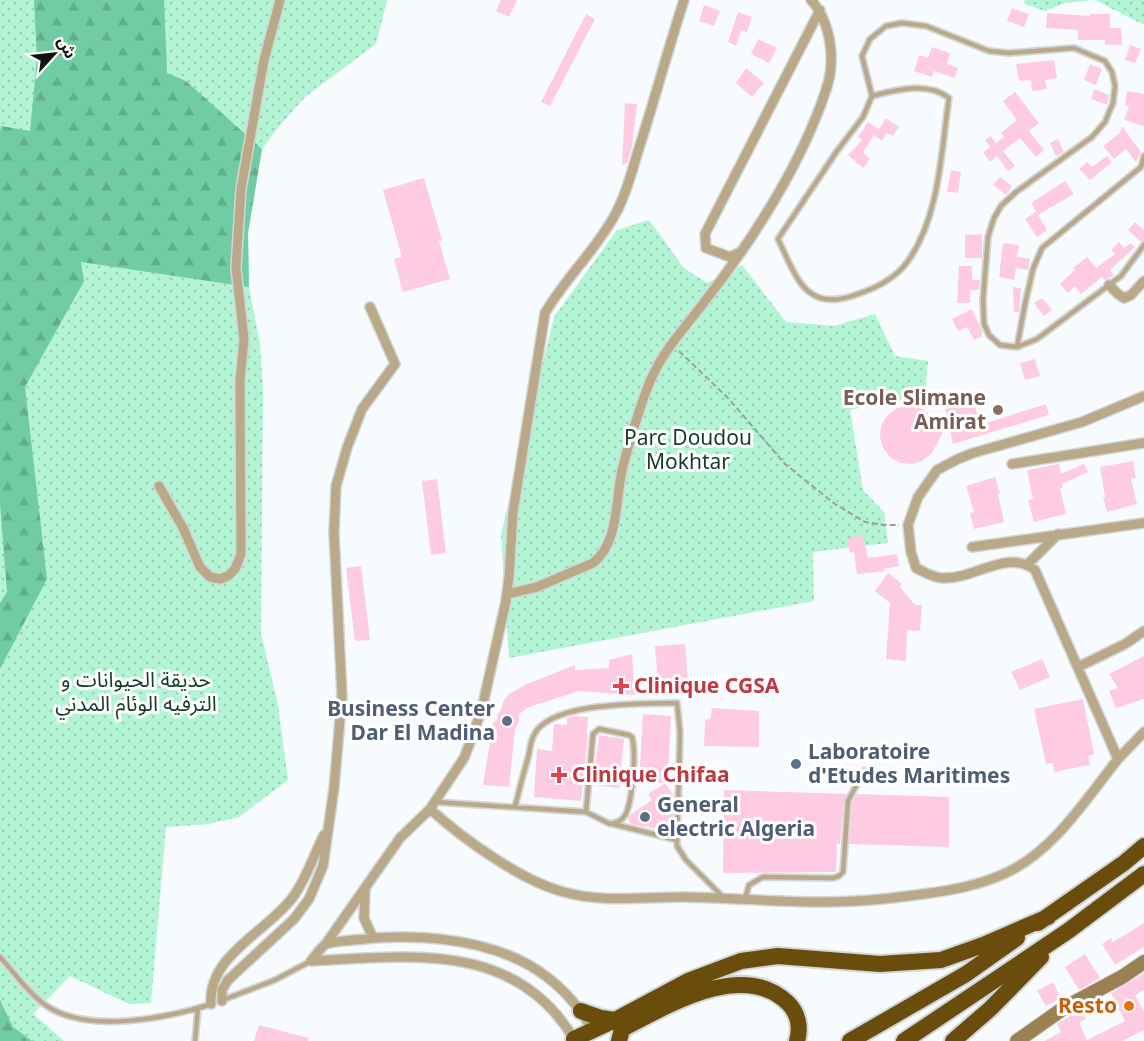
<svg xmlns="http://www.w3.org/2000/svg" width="1144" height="1041" viewBox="0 0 1144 1041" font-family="'Noto Sans','Noto Sans Arabic',sans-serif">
<defs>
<pattern id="grass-dots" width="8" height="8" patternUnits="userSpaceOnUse" patternTransform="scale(1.5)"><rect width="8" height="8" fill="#b2f4d3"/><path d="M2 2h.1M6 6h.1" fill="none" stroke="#98d0b4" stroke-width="1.8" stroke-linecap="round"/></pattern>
<pattern id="forest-firs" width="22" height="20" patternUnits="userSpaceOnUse" patternTransform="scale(1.5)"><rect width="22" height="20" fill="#72cca3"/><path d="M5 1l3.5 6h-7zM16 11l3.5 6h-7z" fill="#62ae8b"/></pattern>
</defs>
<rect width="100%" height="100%" fill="#f7fbfe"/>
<path fill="url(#grass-dots)" d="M0,0H387L376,44L305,97L277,129L262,149L248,233L249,287L260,344L263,389L261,633L278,705L288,780L239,817L209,824L166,827L151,1003L129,1004L70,976L33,1014L64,1041H0Z
M1024,0H1093L1065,3L1045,11L1025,4Z
M1095,0H1144V25Z
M649,220L684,268L707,283L742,265L786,322L834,326L875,314L895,356L928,361L925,394L850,410L863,490L884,512L888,543L813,552L814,601L509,658L501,534L554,317L617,230Z"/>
<path fill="url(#forest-firs)" d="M34,0H164L167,73L186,81L262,149L248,233L249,287L81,262L84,281L25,387L47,579L0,669V603L7,592L0,504V132L1,126L30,131L37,60Z
M0,1000L13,1027L32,1041H0Z"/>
<path fill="#fecce2" d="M501,0H517L509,17L496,11Z
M704,5L720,11L714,26L699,21Z
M1012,8L1029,14L1024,27L1007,21Z
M738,12L752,17L747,32L741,30L736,46L728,42Z
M1047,13L1090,16V14H1110V28H1121L1122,45H1105V40H1078V30L1046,28Z
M586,14L595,19L550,106L541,102Z
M758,39L777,48L769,63L751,54Z
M1130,45L1141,49L1135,63L1125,60Z
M932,47L950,53L947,64L958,68L955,78L934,71L932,77L914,71L919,55L928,58Z
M1054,60L1057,78L1045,80L1047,89L1032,91L1031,80L1019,81L1016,64Z
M1090,64L1102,69L1096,85L1084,80Z
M746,68L764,83L752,97L736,83Z
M1094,89L1109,95L1107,105L1091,99Z
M1127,91L1144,94V126L1124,120L1129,106L1125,105Z
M1015,92L1039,123L1029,131L1044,150L1036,157L1020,138L1003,151L1015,166L1008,171L997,156L990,162L983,153L990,147L985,140L991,136L996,143L1004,137L1001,133L1017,120L1003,101Z
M625,103L637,104L632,147L627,163L622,165Z
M886,118L899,127L893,136L887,133L882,141L874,135L863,152L870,159L863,168L848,155L862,140L858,137L868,122L879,129Z
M1122,126L1141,152L1136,162L1126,149L1114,159L1103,146L1120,133Z
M1058,139L1064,152L1056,156L1050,143Z
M1107,156L1112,162L1090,180L1079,169L1087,162L1092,167Z
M951,170L961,172L958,193L947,192Z
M1000,177L1012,186L1006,195L993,185Z
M424,178L442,240L439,241L450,279L403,292L394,259L402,257L383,190Z
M1065,181L1074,194L1038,215L1031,203Z
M1036,212L1047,230L1037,237L1025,219Z
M1135,222L1144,230V241L1141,242L1128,230Z
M982,234V258H965V235Z
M1119,242L1124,248L1131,243L1135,247L1110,270L1114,275L1109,278L1104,280L1102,277L1081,294L1075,286L1068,293L1060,284L1075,270L1073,268L1087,257L1096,268L1115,254L1111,250Z
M1003,243L1019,245L1017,257L1030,259L1028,270L1016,268L1014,280L999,277Z
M959,266H972V280H980L979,290H970V303H957Z
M1013,287L1021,288L1019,312H1014Z
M1042,298L1052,310L1044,316L1034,303Z
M972,309L982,331V336L974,340L967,327L958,331L952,319Z
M1035,359L1040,376L1025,380L1020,363Z
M974,403L980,425L1046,404L1049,415L953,444L945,409Z
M905,406L918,407L927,412L943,432L932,453L922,461L912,464L900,463L891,458L883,448L880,438L881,426L886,417L895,409Z
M1133,461L1136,478L1131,479L1137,504L1107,512L1103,497H1105L1100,467Z
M1059,464L1061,474L1084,464L1088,472L1062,484L1063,488H1060L1066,514L1034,522L1028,500L1033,499L1027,470Z
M995,477L1000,493L998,494L1004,522L974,529L970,513L974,512L966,486Z
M437,479L446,553L431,555L422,481Z
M863,535L868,558L897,554L899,566L883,569L886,571L857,574L854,552L850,553L846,539Z
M361,566L370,640L355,641L346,568Z
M888,573L902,584L900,587L915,605H922L920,631L907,630L906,661L886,659L890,603L875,591Z
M685,644L689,692L659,695L655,646Z
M632,654L635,695L579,691L529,707L519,714V722L515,729L509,787L483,785L493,723L497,720V715L501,710L504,700L509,694L527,684L575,665V670L609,668V660Z
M1144,656V699L1116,708L1109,691L1118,688L1109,674Z
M1042,659L1050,677L1020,690L1011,672Z
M1083,699L1094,754L1088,756L1090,765L1054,772L1053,763L1046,764L1034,709Z
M712,708L759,711V747L704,746L705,720L710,719Z
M643,714L671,716L668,772L661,777L674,796L673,832L631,824L628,819L630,815L652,800L648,794L665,783L639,782Z
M573,716L588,717L587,734H588L581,801L534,797L537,749L552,751L554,724L567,725V718Z
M599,735L624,739L619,788L593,785Z
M724,790L847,794L844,801L840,844L837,843L836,872L723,873Z
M857,794L949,797V847L849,844L852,802Z
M1144,923V947L1115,965L1102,944L1111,938L1113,942Z
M1085,954L1100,978L1079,990L1065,967Z
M1144,973V990L1135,995L1144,1012V1030L1122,1041H1044L1061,1032L1057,1024L1081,1009L1086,1019L1079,1023L1087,1040L1125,1021L1111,993Z
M1053,982L1061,998L1046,1006L1037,991Z
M259,1025L309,1038L308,1041H254Z"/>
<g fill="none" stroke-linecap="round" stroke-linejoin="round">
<defs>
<path id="lane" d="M872,96C896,90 928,81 949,98C941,151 940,216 908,261C896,278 874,289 855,295C805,313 796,276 778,239L837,151L863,117L872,96L862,56L870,39L886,26L902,23L926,26L989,51L1009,53L1074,48L1105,61L1112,72L1115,86L1113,103L1105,122L1092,137L1016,192L1001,206L994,218L988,237L983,300L984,324L989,335L1000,345L1017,347L1037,339L1121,276L1144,245
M1017,347L1025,304L1033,269L1042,248L1141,167L1144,156
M435,802L586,812L610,824C615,823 620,822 623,818C633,808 636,750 632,737L629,735L599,729L593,734L586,812
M515,807C519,791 523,774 528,758C530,751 530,742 534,735C550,701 644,704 677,703L680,732L677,846L686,860L722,896
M613,824L677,840
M745,899L749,885L763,877L833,878L839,876L843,872L848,801L864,771
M0,957C14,972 27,992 44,1004C85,1035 167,1018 212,1004
M223,1000L275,980L311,961
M195,1041L198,1008"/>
<path id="street" d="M738,253L730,257L706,248L705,234L820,10
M1109,285L1118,294L1124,298L1131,295L1144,281
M1012,464L1144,443
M159,486L183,528L200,567L210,577L220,579L228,576L235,569L241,554L240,381L244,339L236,268L241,189L264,60L280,0
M972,547L1144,523
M1028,564L1058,534
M507,594L537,587L593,563C620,542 615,496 623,466C631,437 639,407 651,379C664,350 683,330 702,305C749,245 793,178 820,107C825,93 831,78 831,63C832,42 826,16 811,0
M1078,667L1125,644L1144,631
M1118,759L1144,732
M430,809C462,838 521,881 564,892C602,903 646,897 686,897C732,898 779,902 826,902C856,902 887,899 916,895C948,891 979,886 1008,872C1055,849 1086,799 1118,759L1035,570C1008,548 973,580 943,578C934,578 924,572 916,568L911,552L908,525L918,497L937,470L958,459L973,453L1082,422L1144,396
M365,890L364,918L373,938
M325,945L400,838L430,809L464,758L474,732L483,704L506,601L509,577L513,512L545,313C566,277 597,249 616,213C627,193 632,170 639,148C655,99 668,49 684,0
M222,1001V990L228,980L294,919L309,899L323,866L334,788L342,696L334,533L336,486L347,448L362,409L395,364L370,307
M211,1004C208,955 267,932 293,897C306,879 314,855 324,835
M574,1039C515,940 409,956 311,961C315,956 321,947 326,944C334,941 345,941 354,940C408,933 479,937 529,965C555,980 578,1003 592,1030"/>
<path id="secondary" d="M1017,1041L1064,1008L1122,977L1144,962"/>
<path id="highway" d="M1038,923L1124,863L1144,846
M581,1011L601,1018L615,1020
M574,1039L615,1020L688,981L741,961L778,956L880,964L941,960L983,945L1048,917
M619,1041L622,1029C667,1006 743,959 788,1003C798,1013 801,1027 797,1041
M850,1041L966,974L1017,938
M904,1041L1068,931L1144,874
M953,1041L990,1009L1041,957"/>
</defs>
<use href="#lane" stroke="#d2d6d8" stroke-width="8"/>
<use href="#street" stroke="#d2d6d8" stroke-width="12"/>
<use href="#secondary" stroke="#d2d6d8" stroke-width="16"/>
<use href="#highway" stroke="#d2d6d8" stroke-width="20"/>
<path stroke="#9c9fa1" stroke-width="2" stroke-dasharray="6 3" stroke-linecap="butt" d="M679,351L729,399L785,464L835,504L865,522L884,525H899"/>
<use href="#lane" stroke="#baa989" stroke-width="4.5"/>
<use href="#street" stroke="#baa989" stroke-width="9"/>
<use href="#secondary" stroke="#9a8151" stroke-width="14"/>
<use href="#highway" stroke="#6a4d0c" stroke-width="16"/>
</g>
<circle fill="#8d6e63" stroke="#fff" stroke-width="2" cx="998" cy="410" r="6"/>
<g fill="#e0444e" stroke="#fff" stroke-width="2">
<path d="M618 677h6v6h6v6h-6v6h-6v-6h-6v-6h6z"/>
<path d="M556 766h6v6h6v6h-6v6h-6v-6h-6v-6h6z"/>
</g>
<g fill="#5c6f8a" stroke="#fff" stroke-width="2">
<circle cx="507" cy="721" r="6"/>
<circle cx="796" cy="764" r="6"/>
<circle cx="645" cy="817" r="6"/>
</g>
<circle fill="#e8710a" stroke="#fff" stroke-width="2" cx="1129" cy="1006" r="6"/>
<g text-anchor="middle" stroke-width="6" stroke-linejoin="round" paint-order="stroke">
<g font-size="21" font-weight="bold" fill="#785e54" stroke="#fff" text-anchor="end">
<text x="986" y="405">Ecole Slimane<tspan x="986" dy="24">Amirat</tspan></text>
</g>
<g font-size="21" fill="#143c2b" stroke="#fff">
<text x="688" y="445">Parc Doudou<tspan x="688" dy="24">Mokhtar</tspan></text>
<text x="136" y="687">حديقة الحيوانات و<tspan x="136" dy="24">الترفيه الوئام المدني</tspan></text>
</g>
<g font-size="21" font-weight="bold" fill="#be3a42" stroke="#fff" text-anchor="start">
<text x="634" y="693">Clinique CGSA</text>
<text x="572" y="782">Clinique Chifaa</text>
</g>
<g font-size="21" font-weight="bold" fill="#4e5e75" stroke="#fff" text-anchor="start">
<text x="495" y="716" text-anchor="end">Business Center<tspan x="495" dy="24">Dar El Madina</tspan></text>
<text x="808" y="759">Laboratoire<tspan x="808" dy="24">d'Etudes Maritimes</tspan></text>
<text x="657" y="812">General<tspan x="657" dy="24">electric Algeria</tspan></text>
</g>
<g font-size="21" font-weight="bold" fill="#c56008" stroke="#fff" text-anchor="end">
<text x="1117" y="1013">Resto</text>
</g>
</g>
<g transform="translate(54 54) rotate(63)" stroke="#ffffff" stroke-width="4.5" paint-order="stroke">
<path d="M0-4.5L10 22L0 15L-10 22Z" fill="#0f1112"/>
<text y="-9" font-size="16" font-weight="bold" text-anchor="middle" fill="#0f1112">ش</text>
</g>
</svg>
